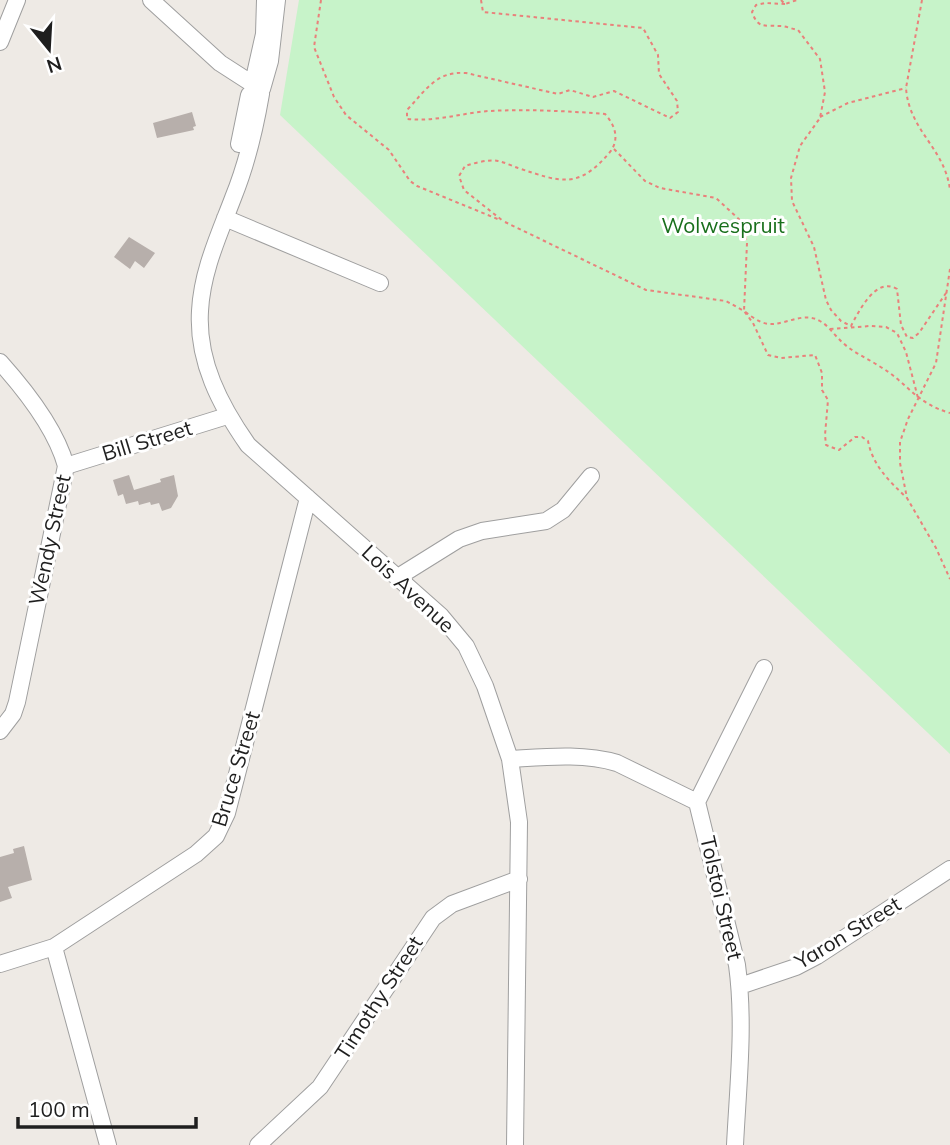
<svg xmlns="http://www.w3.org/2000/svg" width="950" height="1145" viewBox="0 0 950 1145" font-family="Mulish,sans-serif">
<rect width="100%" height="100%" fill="#eeeae5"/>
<path fill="#c7f3c9" d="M299,0H950V754L280,115Z"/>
<path fill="#b7afab" d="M192,112L196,126L193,127L194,130L157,138L153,123Z
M129,237L155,253L144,268L135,261L130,269L114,257Z
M129,475L134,490L161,482L160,479L174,475L178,496L171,508L162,511L159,503L151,505L150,502L139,505L138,501L126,504L123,494L118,496L113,480Z
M24,846L32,880L8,887L12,898L0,902V857L14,853L13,849Z"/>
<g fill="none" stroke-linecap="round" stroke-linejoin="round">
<defs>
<path id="minor" d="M151,0L220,63L251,83
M0,42L17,0
M253,83L264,34L265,0
M262,89L270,61L277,0
M261,94C255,129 246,166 233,198C219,235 202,271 200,311C197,361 220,405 248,445L441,616L466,646L485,686L510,759L519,822L515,1145
M239,144L249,95
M225,218L380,283
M0,362C26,391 56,429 66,466L17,702L13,714L0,731
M66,466L227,416
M398,577L459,539L482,531L546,521L563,510L591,476
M510,759C545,757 583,753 617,763L697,802
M54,947L108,1145
M0,964L54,947L196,854L216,836L227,813L308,498
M740,986L796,967L817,956L950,869
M258,1145L320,1087L433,918L452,904L519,879
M735,1145C738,1085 745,1024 737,965L697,802L764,668"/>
</defs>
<use href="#minor" stroke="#9f9f9f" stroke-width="18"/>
<path stroke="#e9817b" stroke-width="2" stroke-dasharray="3.5 3.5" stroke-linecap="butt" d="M321,0L314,47L334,97L346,115L389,150L410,181L417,186L500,220
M481,0L483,12L643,28L658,55L659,74L677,101L678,112L670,118L614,91L593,97L570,90L558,94L466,73C436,71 426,90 407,110V119C435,122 462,113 489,111C527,109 567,111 605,114C615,125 620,139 610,152C578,190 561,182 518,168C512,166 504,162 498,161C488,159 475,163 465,166L459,176L464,190L503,221
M781,0L785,4L797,0
M922,0L906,88C909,131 945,148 950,190
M785,4L765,3L756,5L752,12C758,29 764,25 780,26C786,26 792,29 798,30L820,59L825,92L820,118L800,146L791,178L792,201L814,247L826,300L831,310L841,321L851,326C859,311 876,276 897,289L901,325L907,337L913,338L919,333L946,293
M820,117L848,103L906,88
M614,149L645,181L660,188L716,198L742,222L747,243L744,311C752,317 762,325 773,324C788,323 805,312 820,321C829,326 835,336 843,343C854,353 867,358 879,366C907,382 915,403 950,413
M505,222L646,290L726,301L744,311L753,323L768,355L781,358L815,355L822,373V390L828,400L825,435L826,445L839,450L855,437H862L868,441C873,466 889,481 907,498
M950,269L936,363L908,419L900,442V463L907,498L936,548L950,579
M830,329L870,326L886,327L897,333L906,352L918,398"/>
<use href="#minor" stroke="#fff" stroke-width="16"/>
</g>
<g text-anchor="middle" stroke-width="6" stroke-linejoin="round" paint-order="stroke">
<g font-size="21" fill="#196f1c" stroke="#fff">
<text x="723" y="233">Wolwespruit</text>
</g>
<g font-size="21" fill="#1e1e1e" stroke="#fff">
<text transform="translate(147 441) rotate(-17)" y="7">Bill Street</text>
<text transform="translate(50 540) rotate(-78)" y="7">Wendy Street</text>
<text transform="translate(408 589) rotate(43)" y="7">Lois Avenue</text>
<text transform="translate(236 769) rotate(-73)" y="7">Bruce Street</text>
<text transform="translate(721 898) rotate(77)" y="7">Tolstoi Street</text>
<text transform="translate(848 933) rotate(-31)" y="7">Yaron Street</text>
<text transform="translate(379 998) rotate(-57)" y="7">Timothy Street</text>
</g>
</g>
<g transform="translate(49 49) rotate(162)" stroke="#ffffff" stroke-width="5" paint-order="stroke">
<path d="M0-5L12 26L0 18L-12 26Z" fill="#1e1e1e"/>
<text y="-10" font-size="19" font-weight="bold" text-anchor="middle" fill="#1e1e1e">N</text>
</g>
<path d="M18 1117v10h178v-10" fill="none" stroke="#1e1e1e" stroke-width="3.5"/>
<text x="28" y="1117" font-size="21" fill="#1e1e1e" stroke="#ffffff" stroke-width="5" paint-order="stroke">100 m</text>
</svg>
